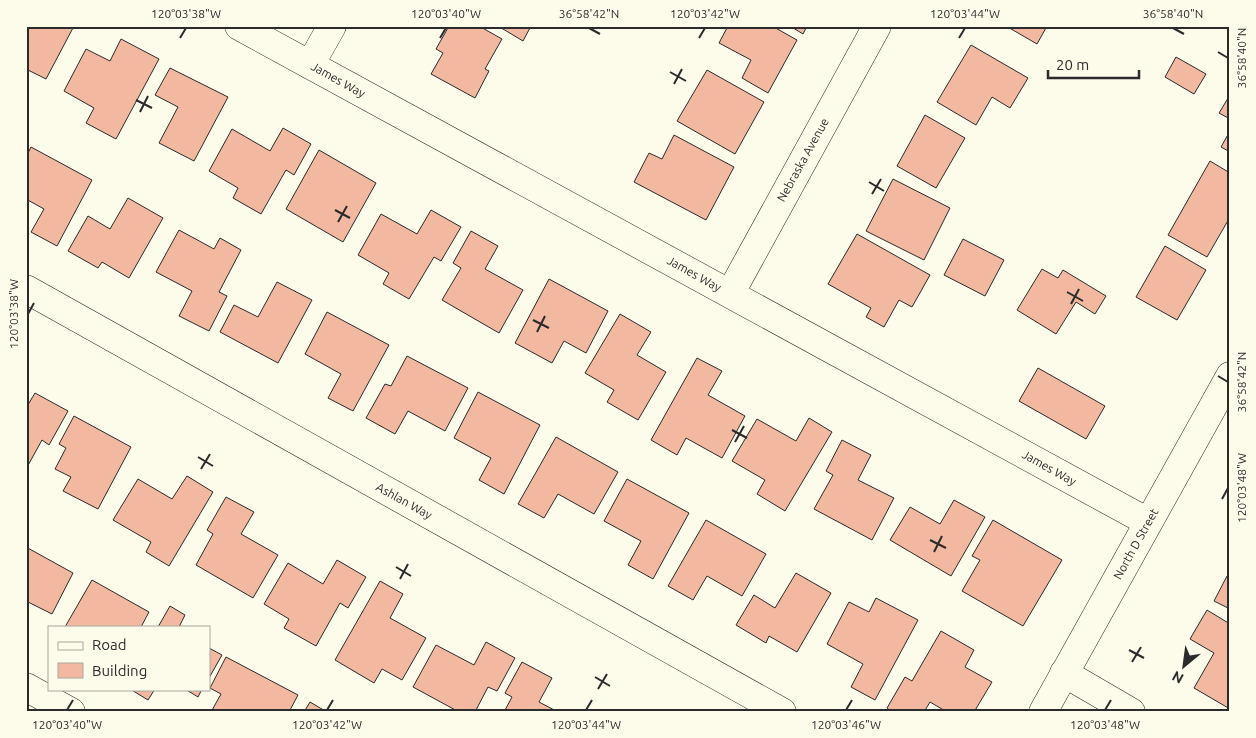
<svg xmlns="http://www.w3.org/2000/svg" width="1256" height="738" viewBox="0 0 1256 738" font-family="Ubuntu,sans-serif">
<rect width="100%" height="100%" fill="#fdfbea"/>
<path fill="#f2b8a0" stroke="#2b2b2b" d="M26,26H74L46,79L26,69Z
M449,26H479L502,39L485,69L489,71L475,98L431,74L443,53L436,49Z
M498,26H531L523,41Z
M728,26H772L797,40L768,93L742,78L751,60L719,43Z
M790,26H807L803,34Z
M1006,26H1047L1037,44Z
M121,39L159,59L116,139L86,123L94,108L64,91L86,49L110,61Z
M971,45L1028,78L1010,108L992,97L976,125L937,102Z
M1176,57L1206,74L1194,94L1165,77Z
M170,68L228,97L194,161L159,143L178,107L155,95Z
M707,70L764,102L735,154L677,121Z
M1230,95V119L1219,113Z
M925,115L965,138L936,188L897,166Z
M283,128L311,144L294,175L286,170L261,214L233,198L238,188L209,171L232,129L270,151Z
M1230,131V152L1221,147Z
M674,135L734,167L706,220L634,182L649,153L662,159Z
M31,147L92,180L57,246L31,232L44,209L26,199V157Z
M319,150L376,183L343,242L286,209Z
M1210,161L1230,173V217L1207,257L1168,235Z
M893,179L950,208L924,260L866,231Z
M128,198L163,218L129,278L102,262L98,268L68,251L88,216L110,229Z
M431,210L461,227L441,261L434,257L409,299L383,284L389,273L358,255L381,214L417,234Z
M179,230L214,249L220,238L241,250L219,292L227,296L209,331L179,316L192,291L156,272Z
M471,231L498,246L485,269L523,290L499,333L442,300L461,268L453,263Z
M857,234L930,275L912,307L899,300L884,327L866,317L871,308L828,284Z
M963,239L1004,260L985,296L944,275Z
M1165,246L1206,270L1177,320L1136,297Z
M1042,269L1058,278L1063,270L1106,296L1095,314L1076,302L1056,334L1017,310Z
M549,279L608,311L586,353L564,341L552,363L515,343Z
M277,282L312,300L278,363L220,332L234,305L258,317Z
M327,312L389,345L353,411L328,398L341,374L305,354Z
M620,314L651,332L637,355L666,372L638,420L607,402L614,390L585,373Z
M407,356L468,388L445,431L408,411L395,434L366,418L385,384L391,386Z
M697,358L722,371L708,395L745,416L722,458L686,438L677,455L651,440Z
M1038,368L1105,406L1086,439L1019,401Z
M478,392L540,425L504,494L479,480L491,458L454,438Z
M35,393L68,411L49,445L42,440L26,469V408Z
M74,416L131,447L98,509L63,491L71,477L55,469L66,448L59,444Z
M809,418L832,432L785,511L757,494L765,480L732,461L757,419L796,441Z
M556,437L618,472L594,514L558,494L544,518L518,504Z
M842,440L871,455L858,480L894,498L872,540L814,509L833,475L826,471Z
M187,476L213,492L169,566L146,552L151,542L113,520L138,479L172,499Z
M627,479L689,513L653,579L628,565L641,541L604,521Z
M226,497L254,512L241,534L278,555L253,598L196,565L213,534L207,530Z
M954,500L985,517L951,576L890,540L910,507L940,524Z
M706,520L766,554L742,596L707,576L693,600L668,586Z
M993,520L1062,560L1023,626L962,591L980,560L972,556Z
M26,547L73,573L52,614L26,601Z
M337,560L366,577L348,608L340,603L316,646L284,628L289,619L264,604L288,563L323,584Z
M796,573L831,593L797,652L769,636L766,643L736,625L754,595L775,608Z
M1227,576L1230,577V609L1214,601Z
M92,580L149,612L141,627H65Z
M380,581L403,594L390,618L426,638L402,680L382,669L374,683L335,660Z
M876,598L918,620L875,700L851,687L863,664L827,644L849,602L869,612Z
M170,606L185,615L179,627H158Z
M1207,610L1230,624V709L1194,688L1214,653L1190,639Z
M941,631L974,650L965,667L992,682L974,712H947L930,702L924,712H892L887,708L905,677L912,681Z
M486,642L515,658L497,691L488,687L475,712H459L413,687L436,645L474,665Z
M209,648L222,655L209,678Z
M226,657L298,695L289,712H211L221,694L210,688Z
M522,662L552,678L539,702L558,712H504L512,697L505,693Z
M130,689H155L148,700Z
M185,689H202L198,697Z
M310,702L327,712H304Z"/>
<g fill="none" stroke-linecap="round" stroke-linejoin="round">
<defs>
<path id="minor" d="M239,26L1148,522
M310,65L332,26
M26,289L782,712
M730,294L877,26
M1064,673L1131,712
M26,687L71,712"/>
<path id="tertiary" d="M1043,712L1230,376"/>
</defs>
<use href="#minor" stroke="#2b2b2b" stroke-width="29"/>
<use href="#tertiary" stroke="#2b2b2b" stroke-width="29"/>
<use href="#minor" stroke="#fdfbea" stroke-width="28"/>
<use href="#tertiary" stroke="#fdfbea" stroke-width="28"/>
</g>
<path fill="none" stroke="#2b2b2b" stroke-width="2" d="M589,28L600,34M1173,28L1184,34M180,38L186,28M440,38L446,28M699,38L705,28M959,38L965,28M1218,52L1228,58M670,72L686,81M674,84L682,69M136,100L152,108M140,112L148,96M869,182L884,191M872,194L881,179M335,210L350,218M338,222L347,206M1067,292L1083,301M1071,304L1079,289M28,314L34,303M533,320L549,328M537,332L545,316M1218,376L1228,382M732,430L747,438M735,442L744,426M198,457L213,466M201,469L210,454M1222,499L1228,488M930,540L946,548M934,552L942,536M396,567L411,576M400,579L408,564M1129,650L1144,658M1132,662L1141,647M595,677L610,686M598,689L607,674M67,710L73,700M327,710L333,700M586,710L592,700M846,710L852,700M1105,710L1111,700"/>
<g text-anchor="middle" stroke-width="4" stroke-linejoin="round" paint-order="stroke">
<g font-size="12" fill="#2b2b2b" stroke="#fdfbea">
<text transform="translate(338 80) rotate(29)" y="4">James Way</text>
<text transform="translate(803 160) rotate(-61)" y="4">Nebraska Avenue</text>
<text transform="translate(694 274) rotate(29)" y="4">James Way</text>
<text transform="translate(1049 468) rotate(29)" y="4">James Way</text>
<text transform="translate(404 501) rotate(29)" y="4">Ashlan Way</text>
<text transform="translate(1136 544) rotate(-61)" y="4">North D Street</text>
</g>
</g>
<rect width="1256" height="738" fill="none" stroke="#fdfbea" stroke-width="55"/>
<rect x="48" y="626" width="162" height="65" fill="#fdfbea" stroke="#a9a89e"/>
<rect x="58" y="642" width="25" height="8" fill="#fdfbea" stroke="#a9a89e"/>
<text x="92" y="650" font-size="15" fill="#2b2b2b">Road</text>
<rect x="58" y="663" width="25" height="15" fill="#f2b8a0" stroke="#a9a89e"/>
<text x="92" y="676" font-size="15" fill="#2b2b2b">Building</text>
<g transform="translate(1184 666) rotate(209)" stroke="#fdfbea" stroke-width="4" paint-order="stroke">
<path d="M0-4L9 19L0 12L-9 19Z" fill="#2b2b2b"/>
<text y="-8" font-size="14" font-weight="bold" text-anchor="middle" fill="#2b2b2b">N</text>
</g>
<path d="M1048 70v8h91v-8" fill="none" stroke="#2b2b2b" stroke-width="2.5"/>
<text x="1056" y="70" font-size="15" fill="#2b2b2b" stroke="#fdfbea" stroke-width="4" paint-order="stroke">20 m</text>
<rect x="28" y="28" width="1200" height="682" fill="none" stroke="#2b2b2b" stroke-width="2"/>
<g font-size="12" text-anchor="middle" fill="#2b2b2b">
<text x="186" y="18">120°03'38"W</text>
<text x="446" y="18">120°03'40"W</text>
<text x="589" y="18">36°58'42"N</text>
<text x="705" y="18">120°03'42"W</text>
<text x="965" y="18">120°03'44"W</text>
<text x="1173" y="18">36°58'40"N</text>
<text transform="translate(1242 58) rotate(-90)" y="4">36°58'40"N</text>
<text transform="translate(14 314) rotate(-90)" y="4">120°03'38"W</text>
<text transform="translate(1242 382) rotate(-90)" y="4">36°58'42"N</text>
<text transform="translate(1242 488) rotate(-90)" y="4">120°03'48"W</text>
<text x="67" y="729">120°03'40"W</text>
<text x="327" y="729">120°03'42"W</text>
<text x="586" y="729">120°03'44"W</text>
<text x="846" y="729">120°03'46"W</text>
<text x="1105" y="729">120°03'48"W</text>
</g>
</svg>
